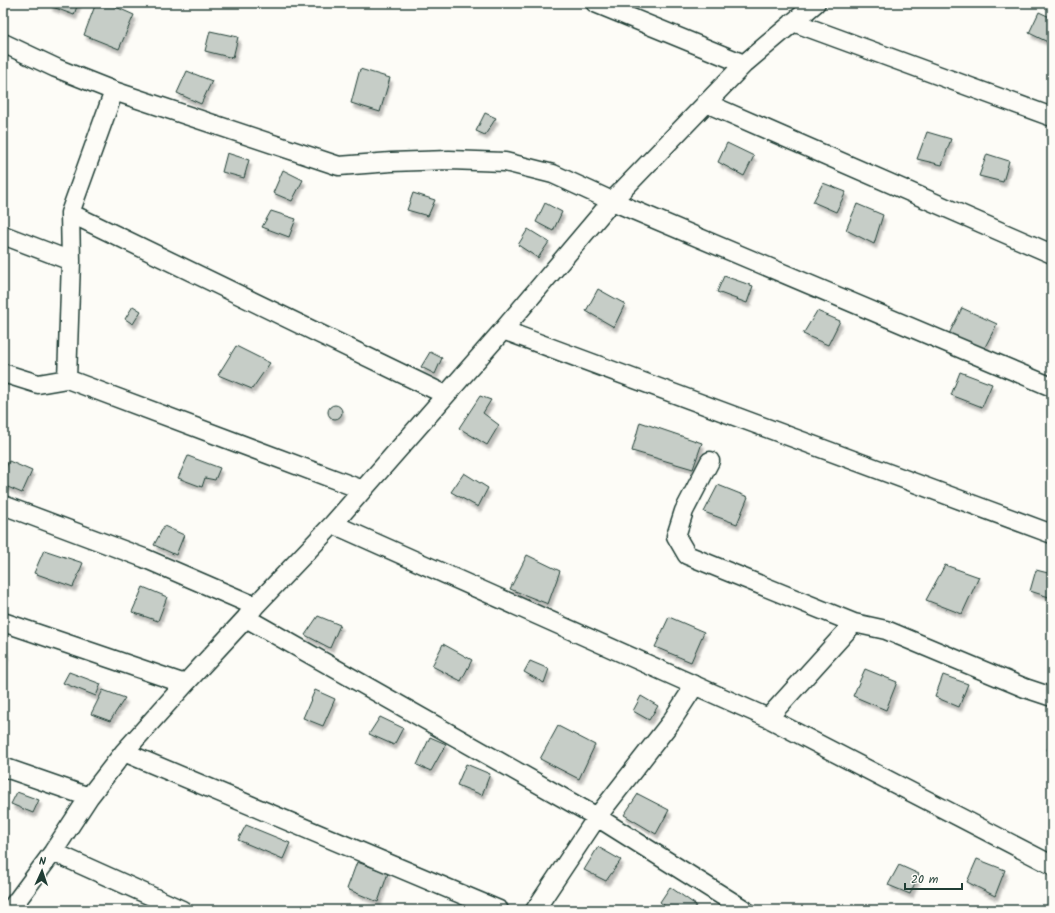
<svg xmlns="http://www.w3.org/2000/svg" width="1055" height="913" viewBox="0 0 1055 913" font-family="Kalam,sans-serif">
<defs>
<filter id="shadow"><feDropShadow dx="2.5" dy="4.5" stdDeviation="1" flood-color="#0004"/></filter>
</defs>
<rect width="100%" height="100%" fill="#fdfcf7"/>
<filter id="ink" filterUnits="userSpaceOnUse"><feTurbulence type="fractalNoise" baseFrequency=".025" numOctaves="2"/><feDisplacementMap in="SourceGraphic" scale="8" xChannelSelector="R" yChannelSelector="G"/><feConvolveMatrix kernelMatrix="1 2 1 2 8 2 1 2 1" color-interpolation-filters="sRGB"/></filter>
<g filter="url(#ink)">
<path fill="#c6cdc7" stroke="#1f3d34" filter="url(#shadow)" d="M51,3H78L74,15L50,6Z
M96,3H107L134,15L119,49L84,35Z
M1039,12L1052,18V44L1029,33Z
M210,31L238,37L233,58L205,51Z
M360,69L390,78L380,112L351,103Z
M187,71L212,81L201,104L177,93Z
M485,113L496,118L485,135L476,131Z
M927,132L951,139L942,165L917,159Z
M727,143L754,156L744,176L718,162Z
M227,153L249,160L244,178L222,172Z
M987,154L1009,161L1003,182L979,176Z
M283,170L303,180L292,201L273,193Z
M823,183L846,192L836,212L813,202Z
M413,193L435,200L428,216L407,210Z
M545,203L562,212L553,231L536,222Z
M857,204L883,215L874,244L846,230Z
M271,211L296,219L289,237L262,227Z
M528,229L549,242L538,258L518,245Z
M724,276L753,286L747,303L717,292Z
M598,289L625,304L614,327L586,311Z
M133,306L141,311L133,324L125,319Z
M962,308L997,324L984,349L949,334Z
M817,311L840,321L828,345L803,334Z
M236,346L270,363L252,389L218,375Z
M430,352L442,358L435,374L421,367Z
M960,372L992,384L982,407L951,395Z
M480,396L491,400L483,413L499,425L487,445L459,428Z
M328 412a7 7 0 1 1 14 0a7 7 0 1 1-14 0Z
M640,422L702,443L693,469L632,451Z
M188,456L220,468L215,480L205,478L202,487L178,478Z
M9,461L32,471L22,493L3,485V473Z
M464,473L488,488L478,507L451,492Z
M718,485L748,497L737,524L704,512Z
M164,526L184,535L176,555L154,545Z
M44,550L83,563L73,587L34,573Z
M527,555L560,571L548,604L510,589Z
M945,565L979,577L962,614L926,600Z
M1036,570L1052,574V598L1030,591Z
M143,587L167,597L158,621L132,612Z
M318,616L340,625L330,648L305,635Z
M669,617L704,632L691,662L655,647Z
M443,644L472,660L461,681L432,666Z
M3,652L6,653L3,662Z
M530,661L549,669L544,683L524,672Z
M865,669L897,682L886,710L853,696Z
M69,672L101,684L96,696L63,683Z
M943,675L968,684L959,707L935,697Z
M103,690L125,698L110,721L91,714Z
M315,690L335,699L323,726L303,718Z
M641,696L658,706L649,720L633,711Z
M380,717L403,728L394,745L369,734Z
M558,726L595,745L579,779L540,759Z
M430,737L446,744L431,771L417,765Z
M1052,741V752L1047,750Z
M466,764L490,774L482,795L457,785Z
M17,792L39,800L33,813L11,804Z
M638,794L669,810L656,834L624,815Z
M246,825L290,843L283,859L238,840Z
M598,847L621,860L606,881L584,870Z
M977,859L1005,870L995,896L967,882Z
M357,862L388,873L378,902L347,889Z
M899,865L919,874L910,894L888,885Z
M670,887L696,905L693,910H670L660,902Z"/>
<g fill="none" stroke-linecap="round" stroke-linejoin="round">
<defs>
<path id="minor" d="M595,3L744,64
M793,22L1052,117
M3,43L56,68L114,91L339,166L391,162L449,160L505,162L553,174L612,201L1052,387
M706,103L1052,254
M70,213L446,395
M3,235L71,261
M503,330L1052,534
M3,373L38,384L67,379L363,490
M67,379L71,261L70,213L114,91
M710,461L684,511L676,536L687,555L854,623
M3,505L144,558L255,606
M333,524L768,718L1052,865
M246,618L597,817L745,910
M3,622L185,684
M768,718L854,623L886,630L1025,688L1052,697
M124,752L499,910
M3,767L89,797
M53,852L182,910
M10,910L53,852L89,797L124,752L185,684L246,618L255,606L333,524L503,330L612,201L744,64L816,3
M535,910L597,817L671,722L695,685"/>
</defs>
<use href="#minor" stroke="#1f3d34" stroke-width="21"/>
<use href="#minor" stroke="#fdfcf7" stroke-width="18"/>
</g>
</g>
<rect width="1055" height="913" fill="none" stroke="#fdfcf7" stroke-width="16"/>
<rect x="8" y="8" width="1039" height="897" fill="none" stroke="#1f3d34" stroke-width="1.5" filter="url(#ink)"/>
<g transform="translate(42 871) rotate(3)" stroke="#fdfcf7" stroke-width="3" paint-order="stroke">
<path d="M0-3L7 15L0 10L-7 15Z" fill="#1f3d34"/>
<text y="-6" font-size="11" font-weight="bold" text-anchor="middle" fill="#1f3d34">N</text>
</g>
<path d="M905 883v6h57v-6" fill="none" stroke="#1f3d34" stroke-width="2"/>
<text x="911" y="883" font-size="12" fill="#1f3d34" stroke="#fdfcf7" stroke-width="3" paint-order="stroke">20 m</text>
</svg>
